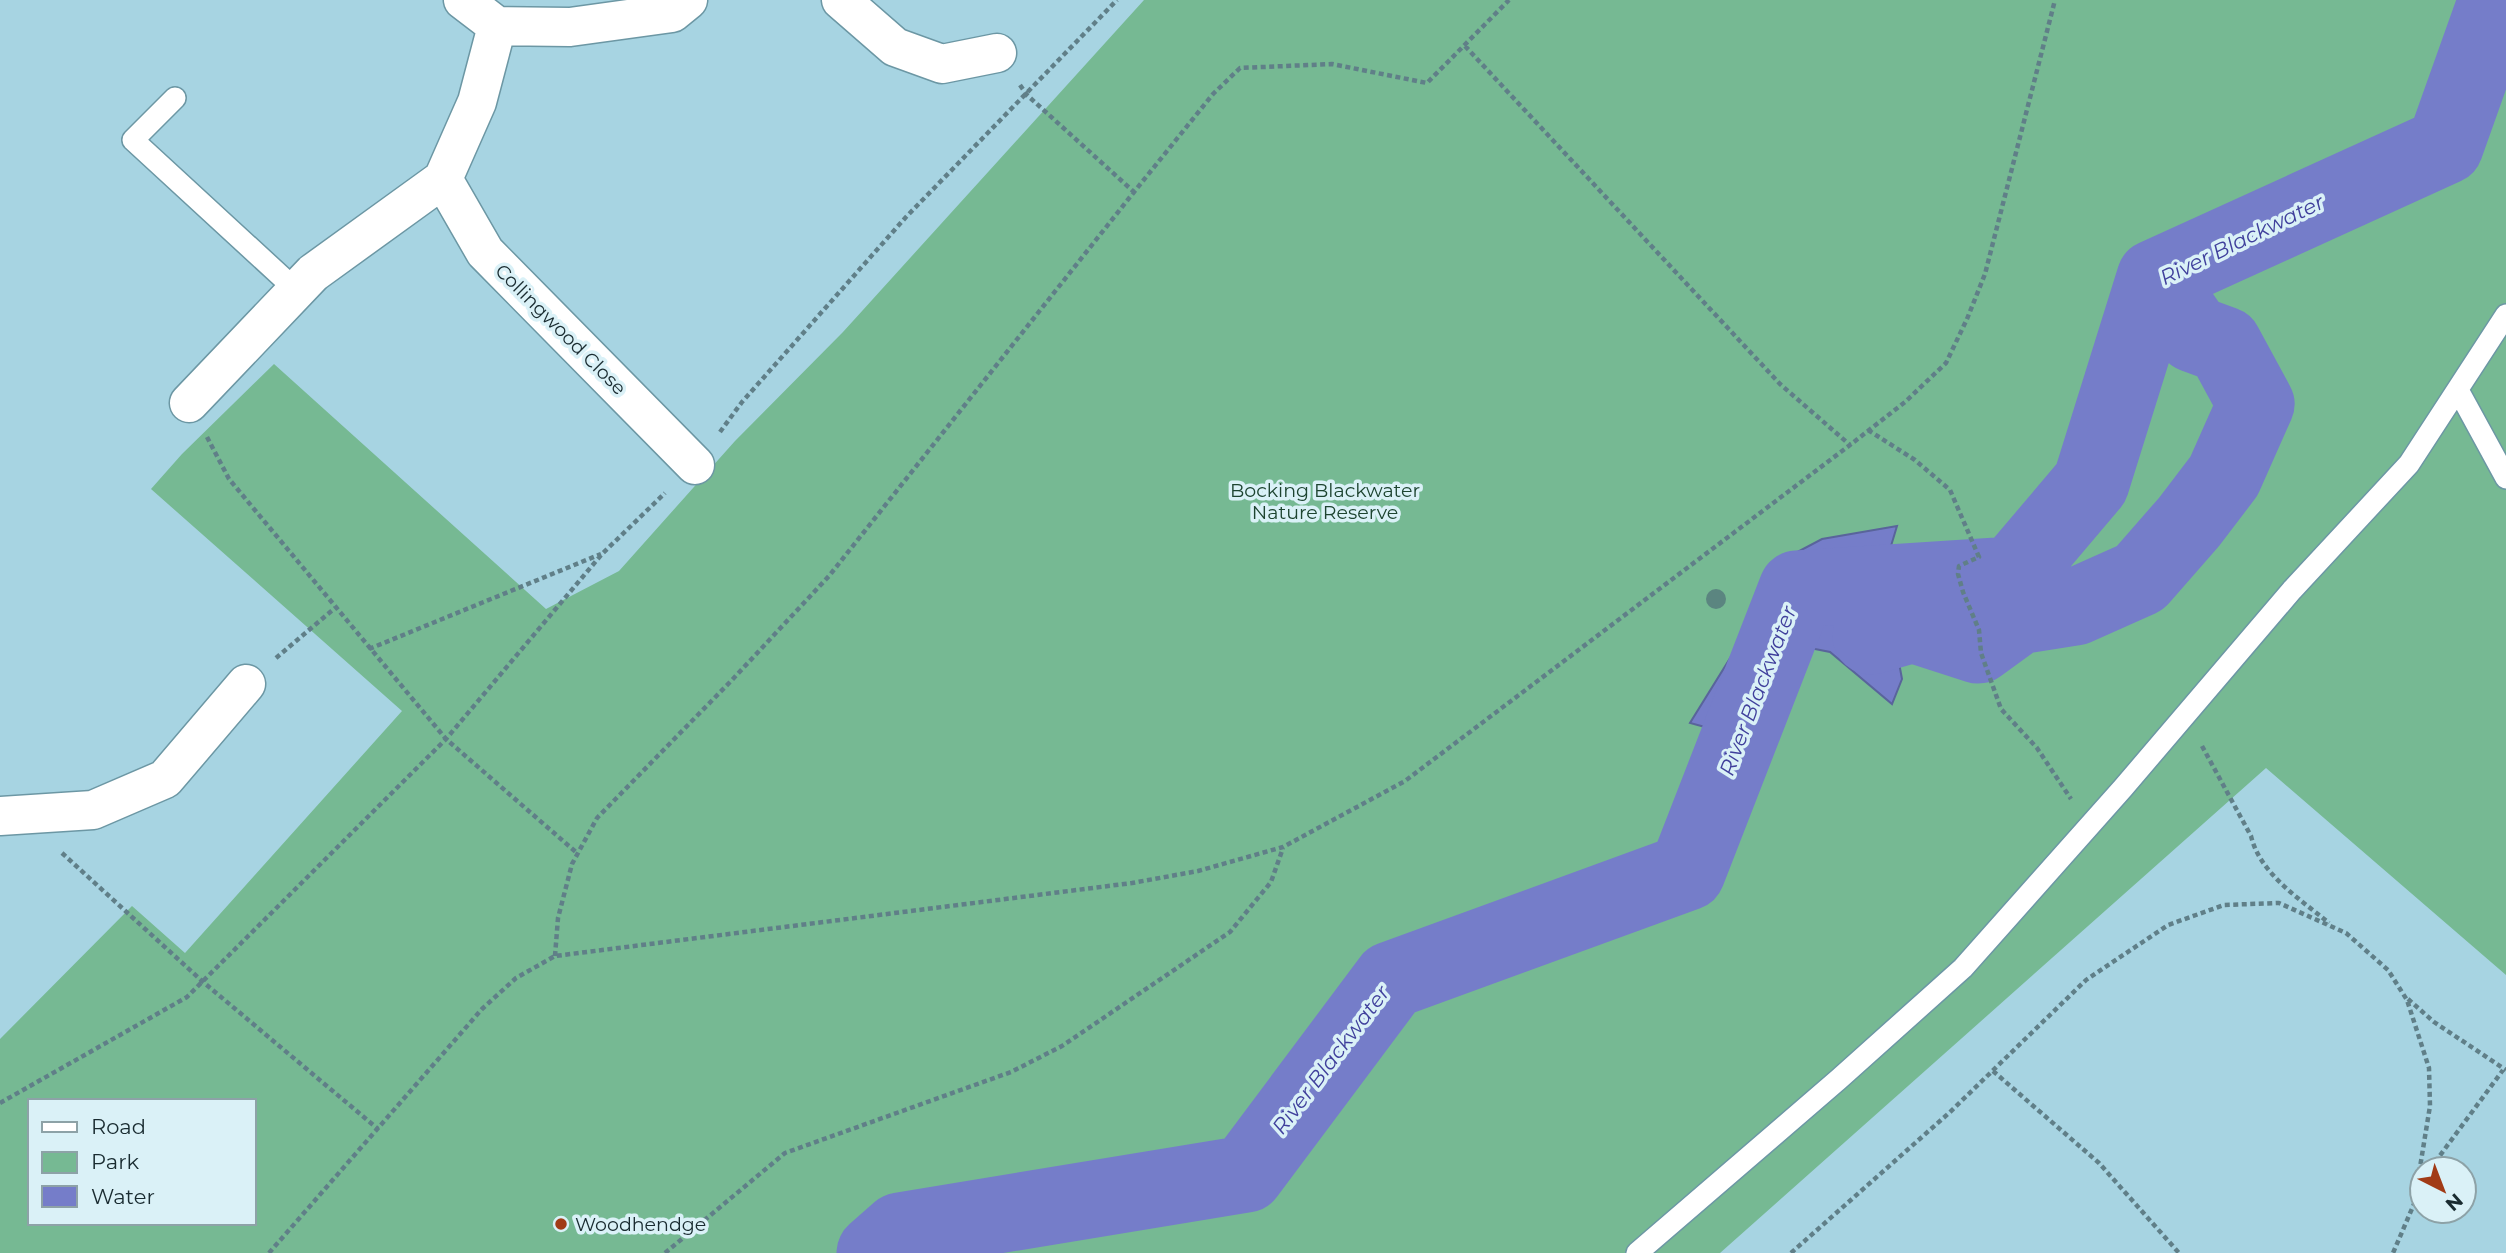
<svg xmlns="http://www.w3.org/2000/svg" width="2506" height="1253" viewBox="0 0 2506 1253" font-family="Montserrat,sans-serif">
<rect width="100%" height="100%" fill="#a7d4e2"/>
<path fill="#76b993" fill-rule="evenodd" d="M1144,0H2506V975L2266,768L1720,1253H0V1039L132,906L185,953L402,711L151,489L182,454L274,364L546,609L619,571L735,441L843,332ZM30,1101H254V1223H30Z"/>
<path fill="#757dc9" stroke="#59649b" stroke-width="2" d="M1897,526L1866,629L1879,648L1897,652L1902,679L1892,704L1830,652L1795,645L1730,687L1705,727L1690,723L1776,584L1786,558L1822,539Z"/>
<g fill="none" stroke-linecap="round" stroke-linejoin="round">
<path stroke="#757dc9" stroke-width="77" d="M1871,636L1913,624L1978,645L2018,616L2075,607L2140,578L2189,522L2224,476L2256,404L2224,345L2194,334L2155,278
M875,1253L900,1231L1246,1174L1391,980L1687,872L1797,589L2013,575L2091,483L2155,278L2445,146L2497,0"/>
<defs>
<path id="lane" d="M175,98L133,140L296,290
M2458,390L2506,478
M1637,1253L1839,1079L1963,968L2123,788L2292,590L2409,464L2506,315"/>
<path id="street" d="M463,0L497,26L570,27L672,13L688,0
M841,0L895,47L942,64L997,53
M443,179L485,252L695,465
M189,403L313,273L443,179L477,102L497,26
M0,816L93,810L165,779L246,684"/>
</defs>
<use href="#lane" stroke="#6c97a4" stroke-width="24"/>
<use href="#street" stroke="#6c97a4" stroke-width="41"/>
<path stroke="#607f88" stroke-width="4.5" stroke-dasharray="5 3.5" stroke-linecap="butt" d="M1465,46L1780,384L1850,445
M1020,85L1027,95L1134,192
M1868,430L1915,460L1950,490L1979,557L1959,566L1958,574L1963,592L1979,630L1981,653L2001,709L2037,748L2071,799
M720,432L742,402L906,217L1117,0
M207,437L229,479L446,739L577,853
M369,649L601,554
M276,658L335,608
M2202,746L2251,836C2260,874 2300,899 2329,923
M62,853L202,981L378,1129
M555,956L558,918L572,864L597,818L732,680L829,576L1134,192L1213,94L1240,68L1332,64L1427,83L1509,0
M2408,999L2434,1022L2506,1070
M1993,1071L2099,1163L2179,1253
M0,1103L187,997L446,739L602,554L665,493
M2430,1169L2503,1070
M269,1253L482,1009L516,978L555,956L1132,883L1198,871L1283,847L1405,781L1850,445L1905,402L1946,363L1967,319L1985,274L2055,0
M665,1253L785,1153L1011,1072L1062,1046L1230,932L1271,882L1283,848
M1791,1253L1949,1113L2086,980L2168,925L2224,905L2279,903L2346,933L2388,970L2407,1000L2429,1068L2430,1106L2414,1204L2393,1253"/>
<use href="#lane" stroke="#fff" stroke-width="21"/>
<use href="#street" stroke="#fff" stroke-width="38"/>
</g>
<circle fill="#5b8580" cx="1716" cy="599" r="10"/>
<circle fill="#a13b16" stroke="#daf1f7" stroke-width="2.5" cx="561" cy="1224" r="7"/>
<g text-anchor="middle" stroke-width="7" stroke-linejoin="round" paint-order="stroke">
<g font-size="19" fill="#192b30" stroke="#daf1f7">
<text transform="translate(561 329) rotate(45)" y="7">Collingwood Close</text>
</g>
<g font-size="19" fill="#1d4430" stroke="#daf1f7">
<text x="1325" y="497">Bocking Blackwater<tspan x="1325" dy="22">Nature Reserve</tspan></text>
</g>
<g font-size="19" fill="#192b30" stroke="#daf1f7" text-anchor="start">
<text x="575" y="1231">Woodhendge</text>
</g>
<g font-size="21" font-style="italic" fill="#40409c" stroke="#daf1f7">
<text transform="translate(2242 240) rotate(-26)" y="7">River Blackwater</text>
<text transform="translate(1758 691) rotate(-69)" y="7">River Blackwater</text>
<text transform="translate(1331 1060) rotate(-53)" y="7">River Blackwater</text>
</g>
</g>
<rect x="28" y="1099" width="228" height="126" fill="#daf1f7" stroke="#8da2a7" stroke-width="2"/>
<rect x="42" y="1122" width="35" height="10" fill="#ffffff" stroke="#8da2a7" stroke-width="2"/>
<text x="91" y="1134" font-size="21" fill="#192b30">Road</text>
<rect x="42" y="1152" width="35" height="21" fill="#76b993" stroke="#8da2a7" stroke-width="2"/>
<text x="91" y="1169" font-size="21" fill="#192b30">Park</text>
<rect x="42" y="1186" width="35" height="21" fill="#757dc9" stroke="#8da2a7" stroke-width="2"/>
<text x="91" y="1204" font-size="21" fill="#192b30">Water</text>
<g transform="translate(2443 1190) rotate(138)"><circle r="33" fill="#daf1f7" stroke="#8da2a7" stroke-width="2"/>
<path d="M0-5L12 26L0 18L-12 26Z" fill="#a13b16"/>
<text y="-10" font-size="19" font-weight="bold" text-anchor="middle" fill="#192b30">N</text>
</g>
</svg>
